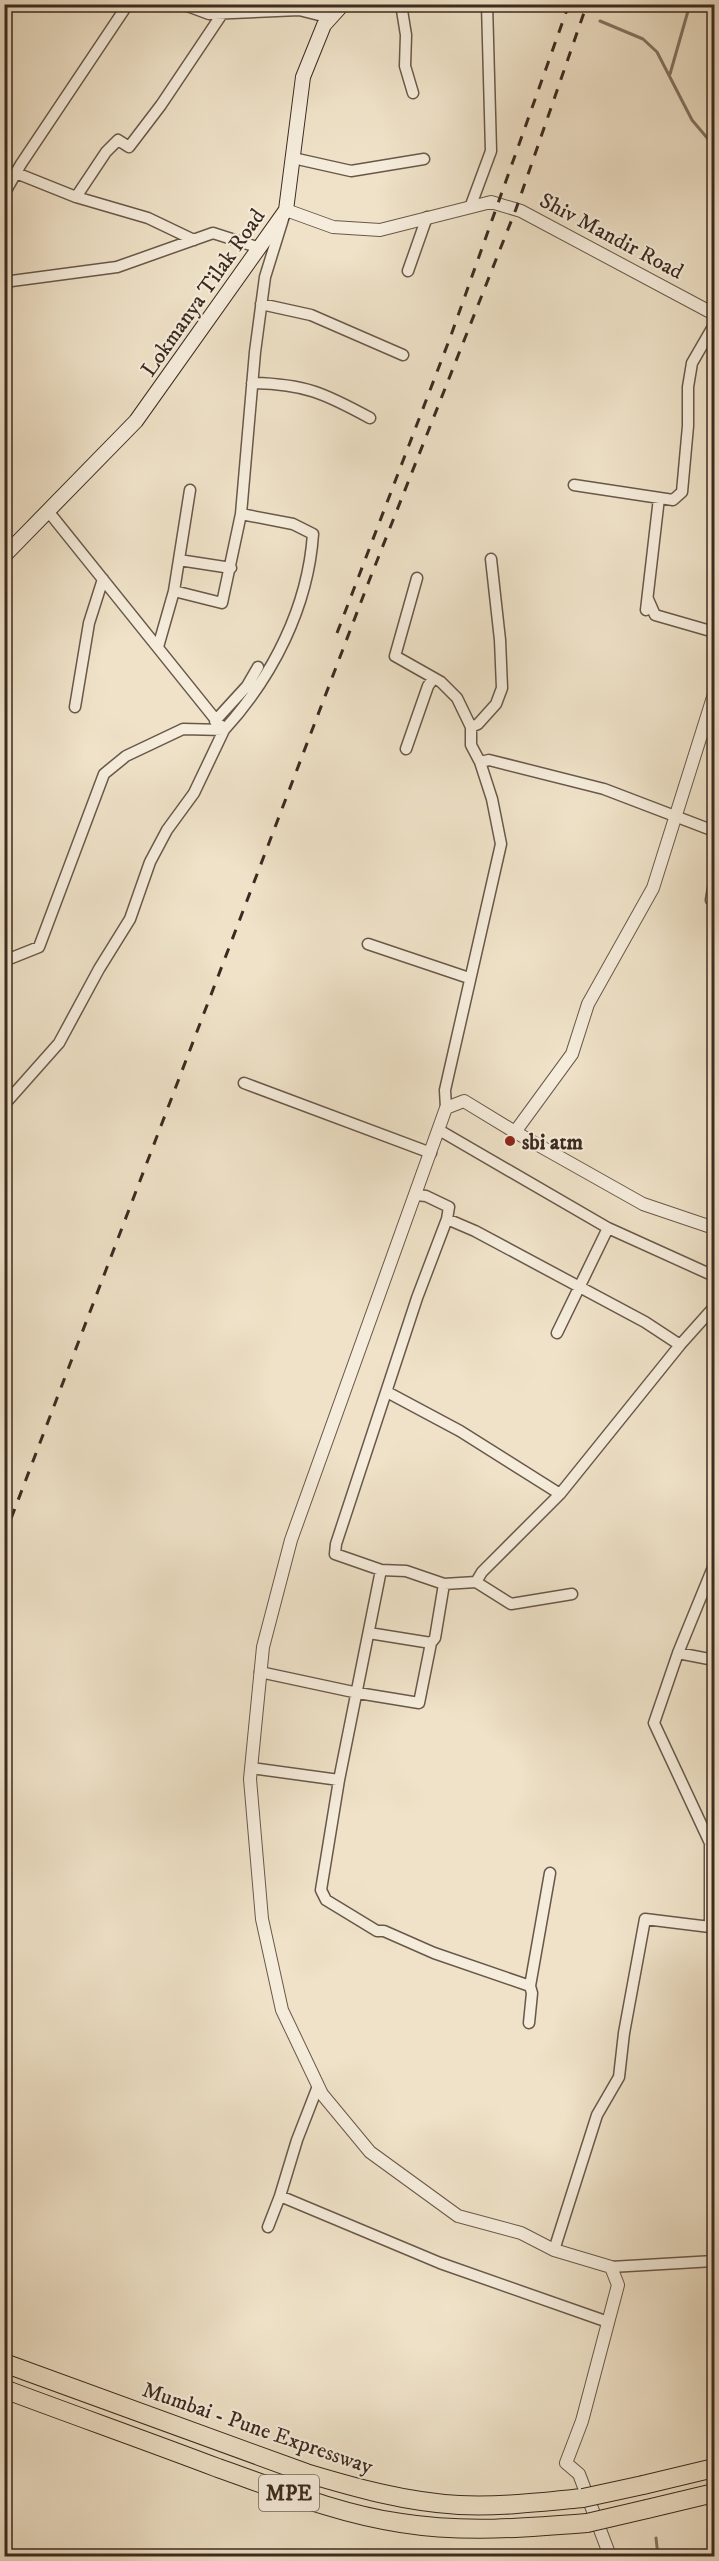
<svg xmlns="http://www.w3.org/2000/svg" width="719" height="2561" viewBox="0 0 719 2561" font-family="'IM FELL DW Pica',serif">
<rect width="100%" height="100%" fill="#efe2c8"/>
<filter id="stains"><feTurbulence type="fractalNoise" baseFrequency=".00333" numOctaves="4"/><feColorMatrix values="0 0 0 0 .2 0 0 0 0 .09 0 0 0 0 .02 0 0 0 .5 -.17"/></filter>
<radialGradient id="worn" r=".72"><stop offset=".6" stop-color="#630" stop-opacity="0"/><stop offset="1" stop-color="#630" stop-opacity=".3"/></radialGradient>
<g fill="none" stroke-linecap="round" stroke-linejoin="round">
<path stroke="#837363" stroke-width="3" d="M600,21L643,39L657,52L692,120L714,146
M670,74L690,4
M656,2538L658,2556"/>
<defs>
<path id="minor" d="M182,4L209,14L299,10L331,18
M401,4L406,35L405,66L413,93
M293,158L351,171L424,159
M16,173L76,197L148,218L194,240
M4,194L21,164L128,4
M76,197L106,152L118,140L129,147L161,105L222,14
M471,205L491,151L487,4
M408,271L427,217
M4,282L117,267L213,233L260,248
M261,304L311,315L403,355
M252,383C305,384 324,393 370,418
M574,485L673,500L682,492L688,426V387L692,363L714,325
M190,490L174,591L222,603L241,514L255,352L265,277L283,219
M179,560L231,568
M417,578L395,656L441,682L457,698L471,727V745L480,762L492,799L501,844L445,1090L446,1108
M648,599L655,615L714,632
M646,610L659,498
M158,647L174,591
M75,707L89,623L103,579
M215,721L247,686L258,667
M471,727L478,724L496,704L502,688L500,640L491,559
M406,749L428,686L433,679
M480,762L489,760L604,789L714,831
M711,900L714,882
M368,944L469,978
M4,961L39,947L104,774L126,756L183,729L224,730C273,676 308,607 313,534L293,524L241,514
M244,1083L431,1153
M4,1105L59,1043L99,969L130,919L150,862L167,830L194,793L224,730L48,511
M439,1130L608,1228L714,1276
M416,1195L426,1196L449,1207L447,1219L417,1298L336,1544L335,1554L381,1570L406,1571L444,1584L476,1582L482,1572L560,1494L680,1345L714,1307
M447,1219L475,1231L645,1322L680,1345
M557,1333L608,1228
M387,1392L460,1431L560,1494
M381,1570L339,1780L321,1890L326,1900L377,1931H384L434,1953L530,1986
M476,1582L511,1604L572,1594
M369,1633L431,1643
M678,1653L714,1660
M260,1672L358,1693L419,1703L431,1643L435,1638L444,1584
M251,1768L339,1780
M529,2023L532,1993L530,1986L550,1873
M280,2196L297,2140L318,2086
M268,2227L280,2196L440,2263L608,2322
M554,2250L597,2115L619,2077L624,2033L645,1919L710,1927V1843L654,1723L678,1653L714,1565
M611,2267L714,2261"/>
<path id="tertiary" d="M286,210L333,227L380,230L491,202L521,211L714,314
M714,694L653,888L588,1004L572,1054L515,1132L643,1204L714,1228
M515,1132L464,1101L446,1108L291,1540L263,1647L250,1779L262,1919L282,2010L322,2094L370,2152L458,2216L521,2233L554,2250L611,2267L618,2285L582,2421L566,2463L579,2474L610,2556"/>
<path id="secondary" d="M4,556L136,421L286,210L303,77L324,25L343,4"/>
<path id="motorway" d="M4,2363L306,2473C356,2488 406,2502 459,2505C500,2507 542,2502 583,2498
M4,2389C76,2416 147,2441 218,2468C278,2489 338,2514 401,2523C463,2533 525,2528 587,2523
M643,2485L714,2468
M647,2509L714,2493"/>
</defs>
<use href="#minor" stroke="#69584a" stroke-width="13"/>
<use href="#tertiary" stroke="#69584a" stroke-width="14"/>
<use href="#secondary" stroke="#3c2a20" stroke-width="16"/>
<use href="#motorway" stroke="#3c2a20" stroke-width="20"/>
<use href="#minor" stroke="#f5ecdb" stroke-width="10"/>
<use href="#tertiary" stroke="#f5ecdb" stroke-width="12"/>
<use href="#secondary" stroke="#f5ecdb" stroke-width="14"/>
<use href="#motorway" stroke="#efe2c8" stroke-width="18"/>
<path stroke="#3c2a20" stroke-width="3" stroke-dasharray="10 10" stroke-linecap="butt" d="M337,633L450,338L569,4
M4,1537L369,581L516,209L587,4"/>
<defs>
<path id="motorway-bridge" d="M583,2498L643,2485
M587,2523L647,2509"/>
</defs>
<use href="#motorway-bridge" stroke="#3c2a20" stroke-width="20" stroke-linecap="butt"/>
<use href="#motorway-bridge" stroke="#efe2c8" stroke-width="18"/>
</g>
<circle fill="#8f2418" stroke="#f5ecdb" stroke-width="2" cx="510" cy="1141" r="6"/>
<g text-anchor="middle" stroke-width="4.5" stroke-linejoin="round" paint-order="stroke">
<rect fill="#f5ecdb" stroke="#746458" stroke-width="1.5" x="259" y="2475" width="60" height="36" rx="4.5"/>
<g font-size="21" font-weight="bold" fill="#3c2a20">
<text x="289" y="2500">MPE</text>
</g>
<g font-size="22" fill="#3c2a20" stroke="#f5ecdb">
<text transform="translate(612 235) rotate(28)" y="8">Shiv Mandir Road</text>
<text transform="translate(202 292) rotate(-55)" y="8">Lokmanya Tilak Road</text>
<text transform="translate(258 2427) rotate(19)" y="8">Mumbai - Pune Expressway</text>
</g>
<g font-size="22" font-weight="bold" fill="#3c2a20" stroke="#f5ecdb" text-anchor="start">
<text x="522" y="1149">sbi atm</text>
</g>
</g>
<rect width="719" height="2561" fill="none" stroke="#efe2c8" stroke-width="24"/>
<rect x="6" y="6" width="707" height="2549" fill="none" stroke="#3c2a20" stroke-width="3"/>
<rect x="12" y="12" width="695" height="2537" fill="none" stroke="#3c2a20" stroke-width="1.5"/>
<rect width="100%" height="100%" filter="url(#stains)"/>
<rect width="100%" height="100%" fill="url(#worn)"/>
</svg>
